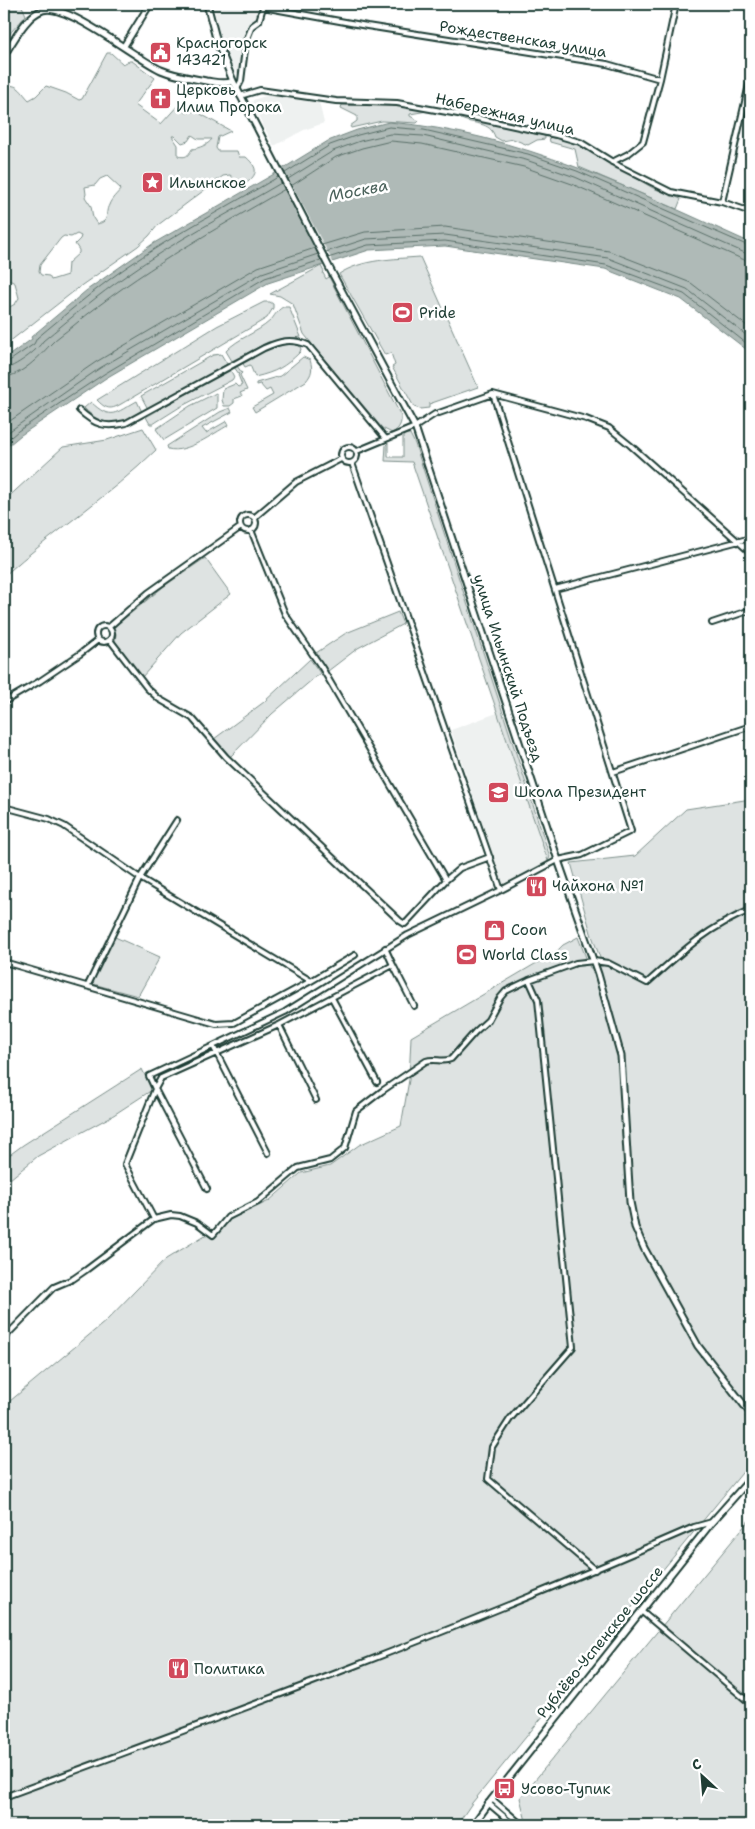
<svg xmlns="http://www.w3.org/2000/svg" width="755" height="1829" viewBox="0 0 755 1829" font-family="'Shantell Sans',sans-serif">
<rect width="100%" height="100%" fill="#fff"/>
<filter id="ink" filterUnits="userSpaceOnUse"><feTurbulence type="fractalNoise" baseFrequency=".02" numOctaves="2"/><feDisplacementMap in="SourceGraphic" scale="10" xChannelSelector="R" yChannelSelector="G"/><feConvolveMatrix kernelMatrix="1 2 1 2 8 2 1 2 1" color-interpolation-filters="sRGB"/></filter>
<g filter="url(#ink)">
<path fill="#eef1f0" d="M213,4H251L262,7L258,20L249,26L245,40L239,78L223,48Z
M268,95L319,102L324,123L304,130L274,146L252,104L253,100Z
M497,713L548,861L503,884L451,730Z"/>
<path fill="#dee3e2" stroke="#7e908b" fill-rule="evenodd" d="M4,4H21L26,15C17,27 11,29 4,44Z
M107,53H111L123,64L129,61H132L155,78L135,105L161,124L181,102L183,104L184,111L187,113L194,111L197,112L231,131L218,137L216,148L218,151H237L239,157H246C262,171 255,177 241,187C235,184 235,178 230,175L223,176L158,225L149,236L138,246L82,285L4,346V310L15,304L19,298L15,283L5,278L6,267L4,263V89L7,85C20,85 21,92 29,100L36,96L46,86L66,93L79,100L82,99ZM192,135L198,139H212C208,145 199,148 192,149C188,156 186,158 178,156V145L172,136H175L182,143L188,141ZM107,176L121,189C117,194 111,199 109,205C104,214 111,221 97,224L93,218L91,206L85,197L86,194L85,187L95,185L100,179ZM77,234L81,236L80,239L75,244L79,250V253L68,263L67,275L51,280L49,276L41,275L39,272L40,265L61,238L64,236L71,237Z
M342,105L405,106L427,111L410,114V116L419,121L417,123L382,121L351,128L350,126L357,121V116L341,108Z
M461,117L545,136V139L537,140L528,145L513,139L502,141L495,137C490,121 474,125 461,119Z
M549,137L574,142L653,188L681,199L677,209L579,167L575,149L550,142Z
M420,257L478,387L429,404V408L420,409L414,407L392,367L395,365L391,353L385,355L339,274C362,259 394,259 420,257Z
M321,266L324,272L323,273L326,279L329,277L401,416C402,424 399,429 392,433L382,428L315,348L304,334L293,304L280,296L270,294Z
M264,302H270L273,304V308L267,318L128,400C114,408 109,413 97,400L217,326Z
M283,307H289L301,337L268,342L232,361L226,351C238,338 257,333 270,321C275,316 276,311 283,307Z
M289,343L299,345L301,349L300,352C285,367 276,372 255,377L250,365L245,367L242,362L276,345Z
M221,354L227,364L148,409L141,396L213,355Z
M303,357L310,360C313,369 312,374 306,381L255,412L252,407L273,395L270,389L266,391L260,384L256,385V383L280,376Z
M235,366H237L242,373L240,375L247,390L240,393L242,396L234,399V403L230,406H224L222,400L223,389L235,384L238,387L242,385L238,375L239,374L234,367Z
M230,369L234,377L232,380L180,407L153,424H150L146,417Z
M216,393L217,394V408L164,440L156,429L190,406Z
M137,401L142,412C119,425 103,428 84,408L91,402C111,421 115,413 137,401Z
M230,408L232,412L202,428L206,433L227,421L229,425C212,434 187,454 168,449L167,446L220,412Z
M143,428L156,450C109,496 53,532 4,576V501L63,447L107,440Z
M403,434H410L415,444L550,857L548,861L412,462L385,461L386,445L388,443V457H403Z
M205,558L231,594L181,633L142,677L115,641L116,634L114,627L163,587Z
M398,612L403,624L358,648L328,671L316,653L346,633Z
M310,659L320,673L272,714L230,757L214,739L264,702Z
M751,799V1411L745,1416L751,1430V1462L472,1803L457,1825H4V1406L106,1321L166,1259L233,1218L269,1201L301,1173L330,1166L359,1145L401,1126L409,1080L411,1037L557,951L563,945L578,937L590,968L603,966L591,933L571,863L635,856L686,809Z
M115,937L160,957L138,996L93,984V980Z
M142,1069L152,1090L112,1116L38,1156L4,1184V1159L23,1145Z
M751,1518V1825H527L520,1798Z"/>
<path fill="#afbab7" stroke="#758883" d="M389,122C520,133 633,190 751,243V353L681,299L605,269L445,246L369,250L268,283L106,378L21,435L4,449V359L32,339L31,337L87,290L154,243L274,174L328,141L357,130Z"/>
<path fill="#fff" d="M282,166L334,264L324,267L274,171Z"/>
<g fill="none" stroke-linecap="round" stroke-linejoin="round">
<path stroke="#596f68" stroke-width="1" d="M285,173L330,145L358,135L389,127L424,130L528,154L577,171L751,247
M288,179L333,151L360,141L390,134L423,136L526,160L575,177L745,253L751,254
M291,186L336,157L362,148L391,141L422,144L524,167L572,184L742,259L751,261
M322,245L365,232L445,227L609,251L691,283L751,329
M326,252L366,239L445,235L608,258L687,289L751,339
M328,258L368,245L445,241L606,265L684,294L751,347
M4,363L8,362L34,344L37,338C66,314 94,290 124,269C173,235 227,207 278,177
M4,369C14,368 38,350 43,341C71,318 98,295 127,275C176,240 230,213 281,183
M4,377C21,376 39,357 50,345C56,338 66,332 73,326C138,272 212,231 285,189
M4,425L96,362L258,267L315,248
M4,435L100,368L262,273L318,254
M4,443L18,431L104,374L265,278L321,260"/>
<defs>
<path id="street" d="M237,89L241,81L246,41L252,26L259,21L263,7L367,26L607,64L660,79
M240,96L260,90L336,101L397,103L458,114L556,135L580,142L619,166L671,192L722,202L751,212
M612,162L628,154L643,142L660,79L676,4
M722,202L751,76
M493,394L586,419L609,428L630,445L751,553
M79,410C95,425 105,428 126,423L264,348C280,341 291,338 308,345L386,439L415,427L435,414
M341 455a8 8 0 1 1 16 0a8 8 0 1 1-16 0Z
M357,451L386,439
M352,463L501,890
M240 523a8 8 0 1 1 16 0a8 8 0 1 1-16 0Z
M255,517L296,482L341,459
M251,530L285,614L322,668L446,880
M555,589L751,538
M712,623L751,610
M96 634a8 8 0 1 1 16 0a8 8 0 1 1-16 0Z
M109,627L148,593L241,527
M110,640L147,688L159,699L192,718L226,757L400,921L405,924L446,880L460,868L490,857
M4,702L40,681L80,654L98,640
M613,772L751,726
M4,807L49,819L64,826L140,878L311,981L355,955
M385,948L393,965
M4,962L216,1024L234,1023L311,981
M529,980L538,1000L573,1347L510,1419L492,1447L488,1479L595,1570
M88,985L140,878L177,820
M332,998L377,1082
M279,1025L316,1100
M155,1089L161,1078L279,1025L393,965L414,1006
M155,1089L149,1076L213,1046
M268,1153L213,1046L285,1012L408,935L501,890L558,860L582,855L631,831L493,394L439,413
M154,1219L125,1164L155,1089L207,1189
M4,1338L54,1287L73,1279L86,1270L154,1219L171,1215L180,1216L197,1223L213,1235L228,1217L258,1202L298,1168L330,1160L345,1148L356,1111L382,1091L426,1061C435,1058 443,1063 451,1059L475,1032L488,1020L500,998L506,991L529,980L576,963L594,961L608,963L647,983C680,953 709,926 751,910
M641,1611L751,1704
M4,1797C236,1712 468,1626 694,1527L712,1522
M492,1799L522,1825
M488,1803L514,1825"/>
<path id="secondary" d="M207,4L217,42L233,81L331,271L415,427L558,860L598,974L621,1056L630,1202L635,1227L644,1248L698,1346L751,1414
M124,46L150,4
M4,55C14,41 25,16 43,10C66,2 138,60 161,70C175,76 191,78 206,81C215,82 225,85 233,81
M473,1825L492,1799L712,1522L751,1478"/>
</defs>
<use href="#street" stroke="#1f3d34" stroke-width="8"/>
<use href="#secondary" stroke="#1f3d34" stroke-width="9"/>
<use href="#street" stroke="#fff" stroke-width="4"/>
<use href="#secondary" stroke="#fff" stroke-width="5"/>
</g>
</g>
<defs>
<symbol id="civic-square" viewBox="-11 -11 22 22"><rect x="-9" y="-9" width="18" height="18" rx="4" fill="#d1495b" stroke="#fff"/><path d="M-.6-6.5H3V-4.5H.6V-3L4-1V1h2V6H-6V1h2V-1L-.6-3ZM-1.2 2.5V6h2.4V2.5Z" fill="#fff"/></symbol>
<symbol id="church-square" viewBox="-11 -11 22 22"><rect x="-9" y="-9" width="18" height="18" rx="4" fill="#d1495b" stroke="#fff"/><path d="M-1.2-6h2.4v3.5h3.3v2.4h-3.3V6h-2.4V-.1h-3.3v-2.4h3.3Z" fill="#fff"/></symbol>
<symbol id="sight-square" viewBox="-11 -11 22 22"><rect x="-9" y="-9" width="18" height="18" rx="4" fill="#d1495b" stroke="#fff"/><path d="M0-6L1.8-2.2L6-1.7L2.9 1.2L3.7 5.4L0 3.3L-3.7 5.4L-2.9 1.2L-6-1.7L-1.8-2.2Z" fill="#fff"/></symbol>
<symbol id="stadium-square" viewBox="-11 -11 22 22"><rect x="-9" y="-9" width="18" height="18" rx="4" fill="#d1495b" stroke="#fff"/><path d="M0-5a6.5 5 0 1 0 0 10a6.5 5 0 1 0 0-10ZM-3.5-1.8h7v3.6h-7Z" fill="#fff"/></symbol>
<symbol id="school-square" viewBox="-11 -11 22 22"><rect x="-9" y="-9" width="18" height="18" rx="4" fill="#d1495b" stroke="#fff"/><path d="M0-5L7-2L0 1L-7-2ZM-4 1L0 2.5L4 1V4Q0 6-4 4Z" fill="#fff"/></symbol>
<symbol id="restaurant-square" viewBox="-11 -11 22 22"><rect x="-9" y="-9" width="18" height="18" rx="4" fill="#d1495b" stroke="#fff"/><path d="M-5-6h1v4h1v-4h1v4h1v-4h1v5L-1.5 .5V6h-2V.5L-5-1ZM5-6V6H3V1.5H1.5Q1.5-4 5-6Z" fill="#fff"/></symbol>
<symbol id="shop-square" viewBox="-11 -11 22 22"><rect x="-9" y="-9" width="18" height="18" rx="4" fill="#d1495b" stroke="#fff"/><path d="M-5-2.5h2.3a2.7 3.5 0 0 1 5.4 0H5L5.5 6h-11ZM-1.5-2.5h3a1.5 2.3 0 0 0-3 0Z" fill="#fff"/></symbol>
<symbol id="bus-square" viewBox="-11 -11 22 22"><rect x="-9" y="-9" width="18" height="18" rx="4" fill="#d1495b" stroke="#fff"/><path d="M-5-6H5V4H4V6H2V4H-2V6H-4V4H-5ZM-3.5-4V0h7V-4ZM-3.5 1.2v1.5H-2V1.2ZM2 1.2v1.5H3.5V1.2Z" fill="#fff"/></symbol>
</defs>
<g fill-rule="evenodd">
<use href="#civic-square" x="148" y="40" width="25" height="25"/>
<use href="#church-square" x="148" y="86" width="25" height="25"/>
<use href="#sight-square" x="140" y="170" width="25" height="25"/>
<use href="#stadium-square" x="390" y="300" width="25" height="25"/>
<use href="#school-square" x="486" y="780" width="25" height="25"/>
<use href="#restaurant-square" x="524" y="874" width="25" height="25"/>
<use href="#shop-square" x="482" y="918" width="25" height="25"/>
<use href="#stadium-square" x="454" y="942" width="25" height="25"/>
<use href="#restaurant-square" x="166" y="1656" width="25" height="25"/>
<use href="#bus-square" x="492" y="1776" width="25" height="25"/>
</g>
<g text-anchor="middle" stroke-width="5" stroke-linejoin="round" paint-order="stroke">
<g font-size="15" fill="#1f3d34" stroke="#fff">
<text transform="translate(523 39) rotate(9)" y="5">Рождественская улица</text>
<text transform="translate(505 114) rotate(13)" y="5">Набережная улица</text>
<text transform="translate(508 668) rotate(72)" y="5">улица Ильинский Подъезд</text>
<text transform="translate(600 1642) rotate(-51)" y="5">Рублёво-Успенское шоссе</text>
</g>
<g font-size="15" fill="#1f3d34" stroke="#fff" text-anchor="start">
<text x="176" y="48">Красногорск<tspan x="176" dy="17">143421</tspan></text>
<text x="176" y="95">Церковь<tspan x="176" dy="17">Илии Пророка</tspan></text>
<text x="169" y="188">Ильинское</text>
<text x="419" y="318">Pride</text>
<text x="514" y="797">Школа Президент</text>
<text x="552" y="891">Чайхона №1</text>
<text x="511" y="935">Coon</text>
<text x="482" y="960">World Class</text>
<text x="194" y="1674">Политика</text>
<text x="521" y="1794">Усово-Тупик</text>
</g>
<g font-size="16" font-style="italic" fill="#4a625b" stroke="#fff">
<text transform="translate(358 190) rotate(-11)" y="6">Москва</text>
</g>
</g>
<rect width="755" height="1829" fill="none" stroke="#fff" stroke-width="20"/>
<rect x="10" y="10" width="735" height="1809" fill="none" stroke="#1f3d34" stroke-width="2" filter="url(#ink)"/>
<g transform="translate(702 1776) rotate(334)" stroke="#ffffff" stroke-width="4" paint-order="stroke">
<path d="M0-4L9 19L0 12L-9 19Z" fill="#1f3d34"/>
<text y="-8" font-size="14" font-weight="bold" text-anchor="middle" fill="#1f3d34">С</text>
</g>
</svg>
